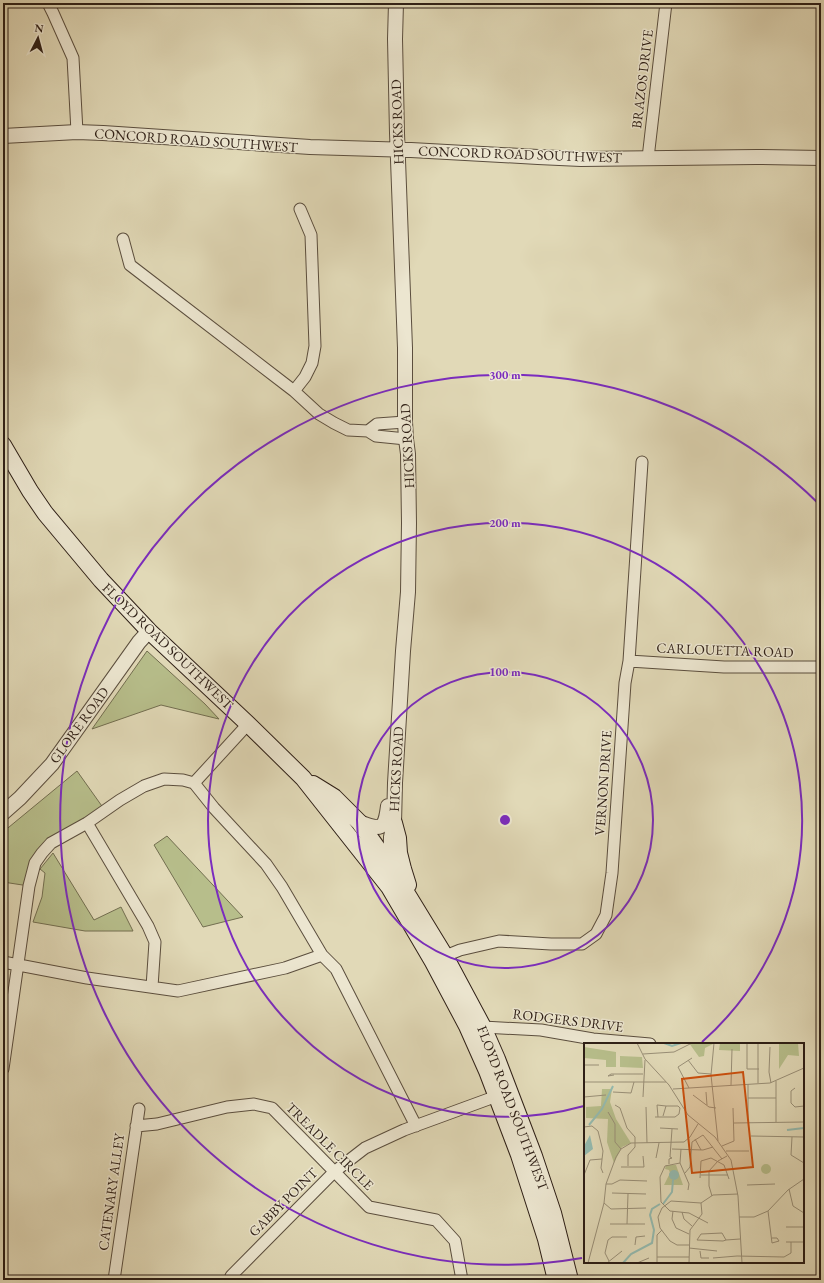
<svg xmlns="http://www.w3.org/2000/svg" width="824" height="1283" viewBox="0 0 824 1283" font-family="'EB Garamond',serif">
<rect width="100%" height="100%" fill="#e1d9b7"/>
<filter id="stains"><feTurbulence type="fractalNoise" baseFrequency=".005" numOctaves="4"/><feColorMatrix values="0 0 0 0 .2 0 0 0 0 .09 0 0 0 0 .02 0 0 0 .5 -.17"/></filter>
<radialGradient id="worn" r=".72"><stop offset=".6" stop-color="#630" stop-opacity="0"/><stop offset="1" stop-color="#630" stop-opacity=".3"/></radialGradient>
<path fill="#b7be8b" stroke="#726e50" d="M147,651L205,704L219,719L161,705L92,729Z
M77,771L104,809L59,839L31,869L29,886L3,882V832Z
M167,836L243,917L203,927L154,845Z
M53,853L94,920L121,907L133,931H85L33,922L42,897L45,873L40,869Z"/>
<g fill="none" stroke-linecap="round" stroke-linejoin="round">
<defs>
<path id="minor" d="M48,3L53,13L73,58L77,132
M648,158L666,3
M123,239L130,265L294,391L319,414L334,423L348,430L368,431L376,436L406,439
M294,391L305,377L312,363L315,346L311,235L300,209
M368,431L377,424L405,422
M629,661L724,667H821
M194,783L248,724
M87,823L148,926L155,942L152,987
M438,959L460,950L499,941L551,944H582L596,934L606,915L612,873L625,683L629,661L642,462
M3,962L87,978L178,991L285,968L322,955
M483,1027L541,1030L593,1039L650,1044
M3,1069L29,886L35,863L42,853L51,843L87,823L120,800L144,786L164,779L183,780L194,783L214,808L266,864L282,887L322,955L336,969L416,1126
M136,1126L157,1124L227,1107L254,1104L272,1108L369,1207L436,1220L455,1241L462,1280
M114,1280L139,1109
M230,1280L231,1276L334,1172L365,1148L404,1130L497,1096"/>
<path id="tertiary" d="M3,136L77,132L103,133L310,147L411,150L538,157L581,159L756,157L821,158
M3,813L20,798L52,764L139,642L149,631
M359,822C380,830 385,831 388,806
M390,871L391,837L394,823L395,783L403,651L408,592L409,523L408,454L406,439L405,422V348L397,133L395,39L396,3"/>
<path id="secondary" d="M3,445L30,491L45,513L101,580L149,631L248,724L303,778L389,887L433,962L467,1026L487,1071L519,1155L546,1239L556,1280
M313,784L334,797L359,822L390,866L445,956L483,1027L497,1059L534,1156L553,1213L570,1280
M394,823L398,838L399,853L403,869L408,885"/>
</defs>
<use href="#minor" stroke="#5b4e3e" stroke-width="13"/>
<use href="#tertiary" stroke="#5b4e3e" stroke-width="16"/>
<use href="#secondary" stroke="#2e1f16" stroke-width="18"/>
<use href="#minor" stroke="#ece6d0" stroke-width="11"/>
<use href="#tertiary" stroke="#ece6d0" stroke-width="14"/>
<use href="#secondary" stroke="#ece6d0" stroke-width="16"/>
</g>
<g fill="none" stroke="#7b2cbf" stroke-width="2">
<circle cx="505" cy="820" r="148"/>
<path d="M584 1106A297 297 0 1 1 702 1042"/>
<path d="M582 1258A445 445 0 1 1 820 505"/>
</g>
<g text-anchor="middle" stroke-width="3" stroke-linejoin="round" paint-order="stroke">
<g font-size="14" fill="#2e1f16" stroke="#ece6d0">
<text transform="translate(642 79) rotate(-83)" y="5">BRAZOS DRIVE</text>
<text transform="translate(397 122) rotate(-92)" y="5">HICKS ROAD</text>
<text transform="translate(196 140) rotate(4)" y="5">CONCORD ROAD SOUTHWEST</text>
<text transform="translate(520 154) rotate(2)" y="5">CONCORD ROAD SOUTHWEST</text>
<text transform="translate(407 446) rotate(-93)" y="5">HICKS ROAD</text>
<text transform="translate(168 646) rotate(44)" y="5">FLOYD ROAD SOUTHWEST</text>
<text transform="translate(725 650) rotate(2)" y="5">CARLOUETTA ROAD</text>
<text transform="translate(79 725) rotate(-54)" y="5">GLORE ROAD</text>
<text transform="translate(396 769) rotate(-87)" y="5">HICKS ROAD</text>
<text transform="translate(603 783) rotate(-86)" y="5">VERNON DRIVE</text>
<text transform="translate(568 1020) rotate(7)" y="5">RODGERS DRIVE</text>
<text transform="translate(513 1108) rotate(69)" y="5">FLOYD ROAD SOUTHWEST</text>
<text transform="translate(330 1146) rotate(45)" y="5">TREADLE CIRCLE</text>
<text transform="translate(111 1192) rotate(-82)" y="5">CATENARY ALLEY</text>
<text transform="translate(283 1202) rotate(-45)" y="5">GABBY POINT</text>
</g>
</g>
<g transform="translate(584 1043)">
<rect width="220" height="220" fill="#e1d9b7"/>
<path d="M105,0H131L121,5L120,13L115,14ZM136,0H156V8L135,7ZM195,0H214L215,13L204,12L195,26ZM0,4L32,9V24H22V17L0,15ZM36,13L58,14L59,25L36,24ZM18,46H28L26,59L32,76L47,100L38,104L30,120L23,99L24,76L2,75V64L17,63ZM177 126a5 5 0 1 1 10 0a5 5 0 1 1-10 0ZM82,122H92L99,142H80L86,130L85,127L81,126Z" fill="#b7be8b"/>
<path d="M6,92L9,106L0,113V103ZM85 132a5 5 0 1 1 10 0a5 5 0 1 1-10 0Z" fill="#94baaf"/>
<path fill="none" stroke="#94baaf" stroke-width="2" d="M80,0L88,3L97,0M5,82L18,66L29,43M203,87L220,85M79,161L88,149L89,137M39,220L47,211L68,200L70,187L66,172L68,166L76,161"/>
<path fill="none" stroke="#998f77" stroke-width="1" d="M53,0L61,16L85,42L104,72L131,94L147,117L154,153L158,220M130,0L127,32L134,98M174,0V40M163,1V26H175M186,4L185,29L187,40M59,11L90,9L108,0M104,17L114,30L127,31M0,22H15M30,32L24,33L27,31H59M192,38V79M0,39H82M147,42L148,6M105,45L94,24L108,15M211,45L207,48V60L211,64L220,63M89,46L186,40L220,25M29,49L47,50L50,39M122,49L123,62M109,52L125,64L132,65M0,54L22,52M59,54L61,17M164,55H192M31,62L36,65L43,85L51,94V104L44,112V123M62,64L63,100M24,69L31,81V99L37,106M79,73L82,63H94L96,65M71,74H91L95,71L96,65M74,74L73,62L82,63M164,78V41M150,80L220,79M0,84L8,83L14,88L19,108L17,125L19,130M76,85L94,86M119,92L138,116M167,93L220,94M208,94L207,112L220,120M111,96L117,107M138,103L150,98L149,65M88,106L119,107L129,104M97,106L96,120L105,141L104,147M142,108H165M72,115L75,100M117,118L127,115L140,122L145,136M96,120L81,123L76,134L77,159L86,168L105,170L124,180M85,121V116L88,115L86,114L88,86M37,124H60L59,113M101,130L106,124L108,99L119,92M0,132L6,117L18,116M117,132H144M116,135L117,118M22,141H28L36,137L63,138M163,142L191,141M205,146L209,163L220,170M28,150L62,151M128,153L125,143V128L134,118L143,113M20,160L27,166L62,165M117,160L129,152L154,151M89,168L88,176L92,185L105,191M184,168L188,200L195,198L193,195H188M98,169L100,176L108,183M155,174H170L184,168L204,147L220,136M26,181H61M43,181L44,151M202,184H220M138,190L142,197L139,198L113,197L117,191ZM142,197L156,196M202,199H220M51,202L52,194L61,193M105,202H93L86,198L76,185L74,174L78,165L87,158L117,160M105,205L133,208M116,208L117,215H125M73,214H105M129,215L153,213L200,214L207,210V199M25,218L21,210L24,197L28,194H43M4,220L20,160L22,141L32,114L37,106L47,100L100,99L106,94L114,81M23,220L38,208M53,220L65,215M73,220V192L78,187M105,220L106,187L118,171L117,160"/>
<path fill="#cc500e" fill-opacity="0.15" stroke="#cc500e" stroke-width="2" d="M159,29L169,124L108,130L98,36Z"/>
<rect width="220" height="220" fill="none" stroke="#2e1f16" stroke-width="2"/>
</g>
<circle cx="505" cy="820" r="6" fill="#7b2cbf" stroke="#ece6d0" stroke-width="2"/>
<g font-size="12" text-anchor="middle" font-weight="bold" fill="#7b2cbf" stroke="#ece6d0" stroke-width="3" stroke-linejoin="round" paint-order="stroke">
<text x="505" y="379">300 m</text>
<text x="505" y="527">200 m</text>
<text x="505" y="676">100 m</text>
</g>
<rect width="824" height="1283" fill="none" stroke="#e1d9b7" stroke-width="16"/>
<rect x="4" y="4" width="816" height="1275" fill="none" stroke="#2e1f16" stroke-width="2"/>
<rect x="8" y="8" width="808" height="1267" fill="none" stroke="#2e1f16"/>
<g transform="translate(38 38) rotate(6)" stroke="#ece6d0" stroke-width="3" paint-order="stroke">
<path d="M0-3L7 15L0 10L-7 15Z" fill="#2e1f16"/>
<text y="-6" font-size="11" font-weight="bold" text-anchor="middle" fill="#2e1f16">N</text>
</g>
<rect width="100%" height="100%" filter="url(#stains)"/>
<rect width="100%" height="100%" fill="url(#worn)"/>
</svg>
